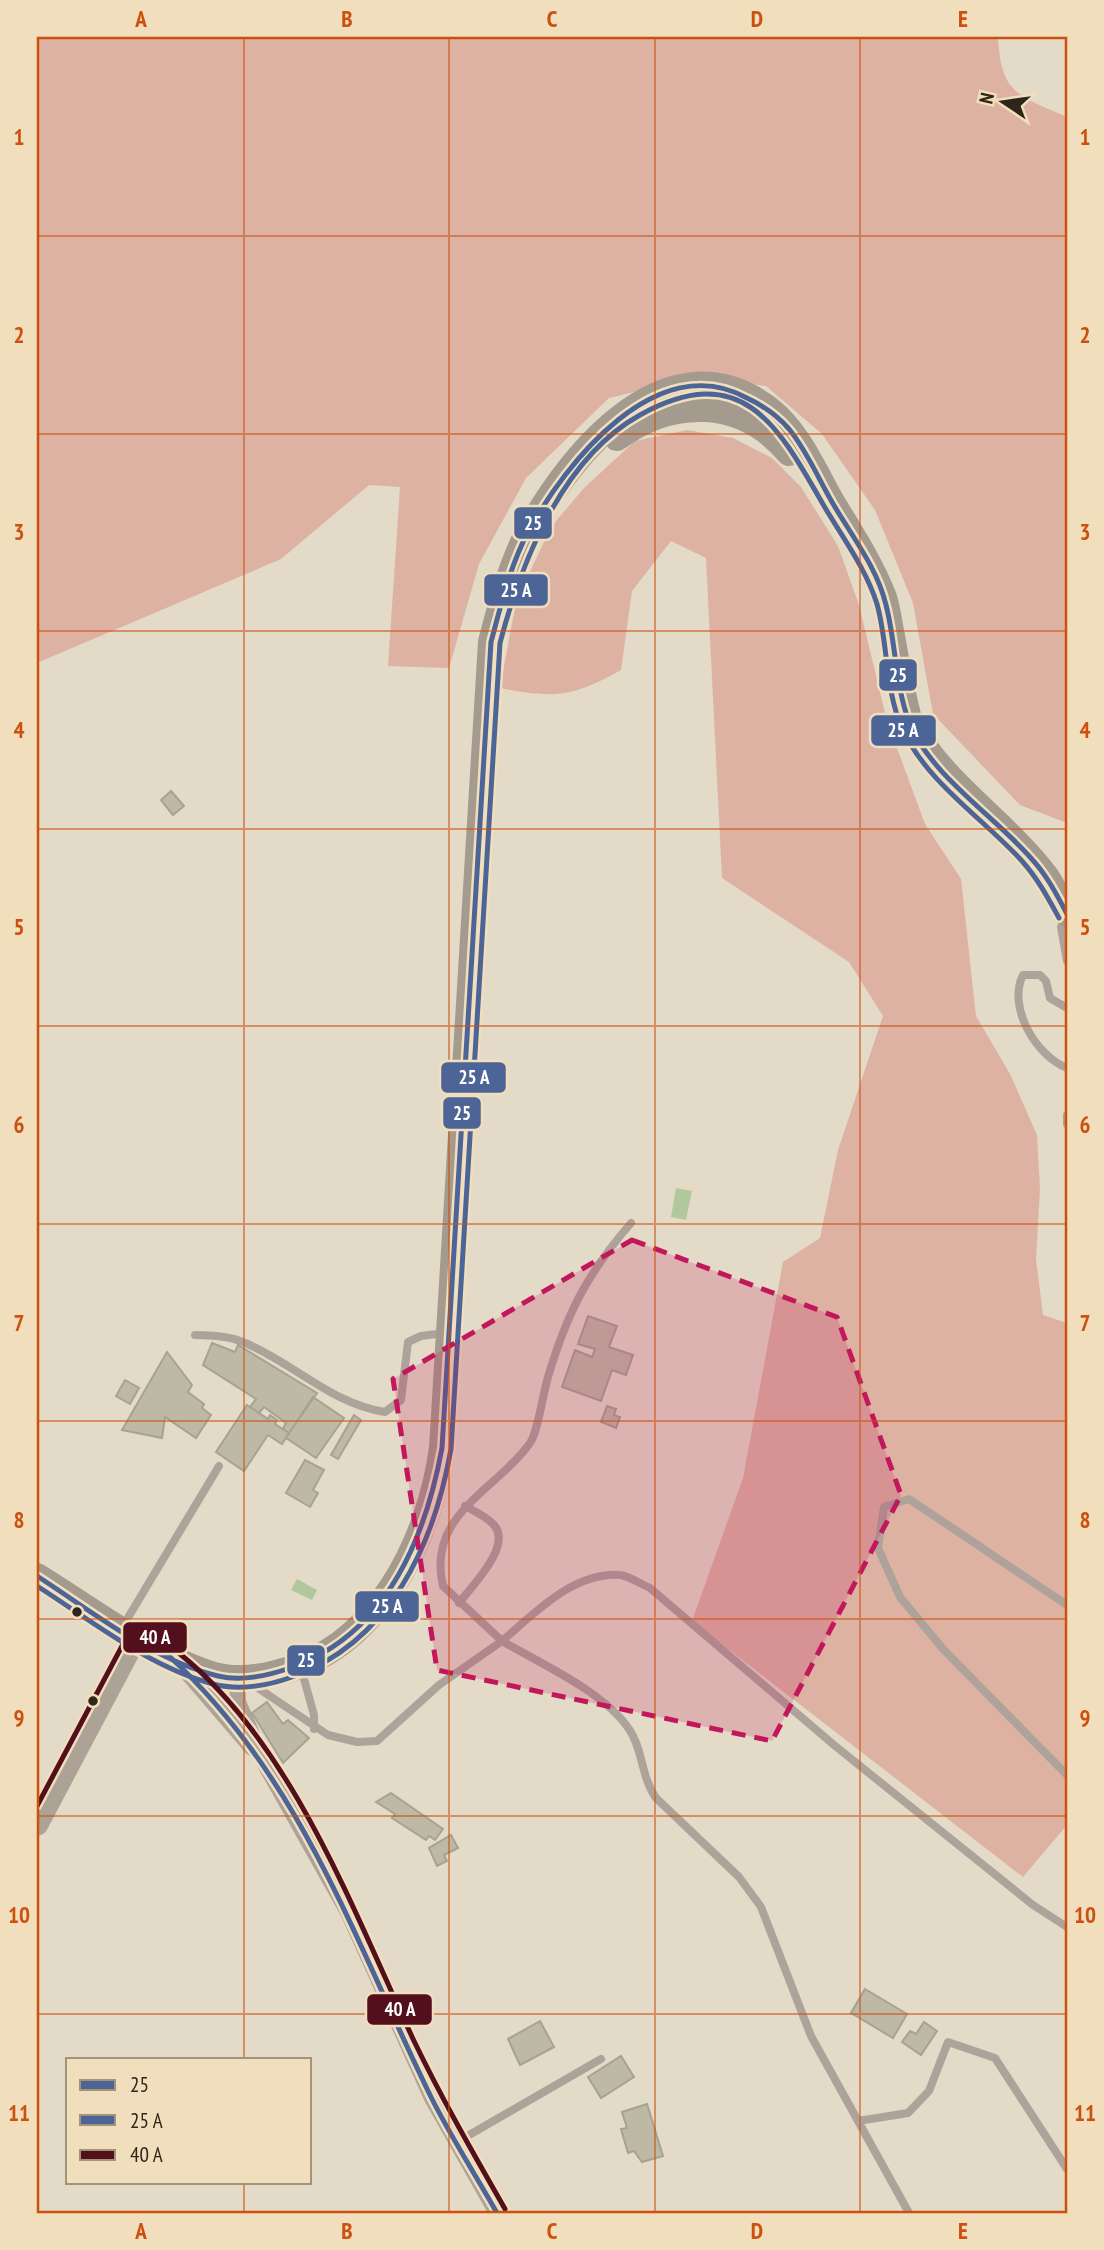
<svg xmlns="http://www.w3.org/2000/svg" width="1104" height="2250" viewBox="0 0 1104 2250" font-family="'PT Sans Narrow',sans-serif">
<rect width="100%" height="100%" fill="#e4dac8"/>
<path fill="#ddb2a3" d="M37,37H998C1001,93 1017,95 1065,116L1067,86V823L1020,805L933,714L913,603L875,510L822,434L766,386L696,377L609,398L526,478L479,564L449,668L388,666L400,487L369,485L281,559L37,663Z
M687,430L733,438L772,458L801,487L838,546L859,605L887,721L925,824L961,879L976,1016L1010,1074L1037,1135L1040,1189L1036,1259L1043,1315L1067,1323V1825L1023,1877L692,1621L743,1478L783,1262L820,1238L838,1150L883,1016L849,962L722,878L706,558L671,541L632,591L621,670C573,697 554,699 500,688L516,602L551,527L584,488L635,441Z"/>
<path fill="#b1c89c" d="M676,1188L692,1191L686,1220L671,1217Z
M297,1579L317,1590L312,1600L291,1590Z"/>
<path fill="#bdb9a4" stroke="#a6a294" stroke-width="2" d="M171,791L184,806L173,815L161,800Z
M588,1316L617,1326L609,1347L633,1355L626,1375L612,1370L601,1401L562,1387L575,1350L592,1357L595,1349L578,1344Z
M212,1343L235,1352L238,1345L317,1393L289,1433L283,1429L286,1423L264,1407L259,1413L250,1407L256,1399L203,1365Z
M167,1352L192,1385L188,1392L204,1404L202,1408L211,1415L196,1438L165,1417L162,1438L122,1430Z
M125,1380L139,1388L130,1404L116,1396Z
M313,1397L344,1418L316,1458L286,1438Z
M247,1405L268,1419L270,1415L277,1420L275,1424L289,1433L282,1444L268,1435L244,1471L216,1452Z
M607,1406L616,1409L614,1415L620,1417L616,1428L601,1422Z
M354,1415L361,1420L338,1459L331,1455Z
M305,1460L324,1470L313,1490L318,1493L310,1507L286,1493Z
M267,1702L283,1724L288,1720L309,1738L283,1763L252,1713Z
M391,1793L443,1829L435,1840L429,1836L426,1840L392,1818L395,1814L376,1802Z
M451,1835L458,1848L444,1855L447,1861L437,1866L429,1848Z
M865,1989L907,2014L893,2038L851,2013Z
M540,2021L554,2047L520,2065L508,2039Z
M924,2022L937,2031L921,2055L902,2042L910,2031L916,2034Z
M621,2056L634,2077L601,2098L588,2077Z
M647,2104L663,2156L642,2162L634,2151L628,2153L621,2129L627,2128L622,2112Z"/>
<g fill="none" stroke-linecap="round" stroke-linejoin="round">
<path stroke="#ada39a" stroke-width="8" d="M1067,920L1061,927L1067,961
M1067,1008L1050,998L1046,981L1040,975H1023C1007,1007 1036,1056 1067,1068
M1067,1115V1124
M631,1223C587,1274 567,1313 548,1377C543,1393 538,1432 530,1443C497,1490 426,1514 443,1586L502,1641C535,1613 573,1572 620,1575C629,1576 641,1584 650,1588L834,1745L1033,1905L1067,1927
M195,1335C211,1335 228,1336 243,1342C293,1362 331,1404 385,1412L401,1400L408,1342L421,1336L445,1333
M459,1603C472,1586 514,1544 493,1524C485,1516 474,1511 465,1506
M1067,1605L909,1499L884,1507L878,1548L900,1597L943,1649L1067,1775
M123,1626L219,1466
M301,1668L314,1715V1729
M252,1684L328,1735L357,1742L377,1741L439,1685L502,1641C541,1664 603,1691 629,1729C643,1749 641,1777 656,1798L739,1877L761,1907L811,2036L909,2213
M858,2121L908,2113L929,2091L948,2042L995,2058L1067,2169
M457,2142L601,2059"/>
<path stroke="#ada39a" stroke-width="16" d="M184,1669L252,1748
M237,1679L238,1702L266,1766L348,1912L432,2098L497,2213"/>
<path stroke="#aca296" stroke-width="23" d="M37,1824L136,1637"/>
<path stroke="#a59a8e" stroke-width="26" d="M617,438C673,397 742,397 789,453
M37,1576C91,1609 147,1653 208,1673C231,1681 253,1679 276,1673C377,1650 429,1542 442,1448L491,642C501,604 510,567 528,532C572,451 671,332 770,410C798,432 815,472 832,502C850,532 870,562 883,595C888,607 889,623 892,636C897,666 903,695 910,724C943,784 1005,822 1046,876C1054,887 1060,902 1067,914"/>
<defs>
<path id="bus-1" d="M37,1576C93,1612 152,1660 218,1676C242,1682 267,1676 290,1668C385,1635 425,1540 442,1448L491,642C501,605 510,566 528,532C566,462 657,348 747,398C764,406 777,415 789,429C807,451 818,478 832,502C851,535 877,567 886,605C896,643 895,687 910,724C930,774 994,816 1030,857C1046,874 1056,893 1067,914
M169,1656C302,1778 354,1940 431,2097C451,2137 475,2174 497,2213"/>
<path id="bus-2" d="M37,1586C92,1621 149,1667 213,1684C240,1691 267,1686 292,1677C390,1642 434,1545 451,1449L500,643C521,563 562,458 640,415C743,358 779,427 824,506C843,538 866,569 877,604C888,643 885,690 902,728C926,782 984,819 1022,861C1038,879 1048,898 1059,918"/>
<path id="bus-3" d="M37,1806L130,1631L140,1629C153,1637 168,1644 180,1654C293,1745 354,1913 414,2041C442,2099 473,2153 505,2209"/>
</defs>
<use href="#bus-1" stroke="#f0debc" stroke-width="10"/>
<use href="#bus-2" stroke="#f0debc" stroke-width="10"/>
<use href="#bus-3" stroke="#f0debc" stroke-width="10"/>
<use href="#bus-1" stroke="#4c6596" stroke-width="5"/>
<use href="#bus-2" stroke="#4c6596" stroke-width="5"/>
<use href="#bus-3" stroke="#540f1d" stroke-width="5"/>
</g>
<path fill="#c2185b" fill-opacity="0.2" stroke="#c2185b" stroke-width="5" stroke-dasharray="14 9" stroke-linejoin="round" d="M632,1240L837,1317L901,1495L772,1741L437,1670L393,1379Z"/>
<path fill="none" stroke="#cc510e" stroke-width="2" stroke-opacity="0.55" d="M244,37V2059M449,37V2213M655,37V2213M860,37V2213M37,236H1067M37,434H1067M37,631H1067M37,829H1067M37,1026H1067M37,1224H1067M37,1421H1067M37,1619H1067M37,1816H1067M37,2014H1067M244,2182V2213"/>
<g fill="#2d2619" stroke="#f0debc" stroke-width="2.5">
<circle cx="77" cy="1612" r="6"/>
<circle cx="93" cy="1701" r="6"/>
</g>
<g stroke="#f0debc" stroke-width="2.5">
<rect x="513" y="506" width="40" height="34" rx="7" fill="#4c6596"/>
<rect x="483" y="573" width="66" height="34" rx="7" fill="#4c6596"/>
<rect x="878" y="658" width="40" height="34" rx="7" fill="#4c6596"/>
<rect x="870" y="714" width="67" height="33" rx="7" fill="#4c6596"/>
<rect x="440" y="1061" width="67" height="33" rx="7" fill="#4c6596"/>
<rect x="442" y="1096" width="40" height="34" rx="7" fill="#4c6596"/>
<rect x="354" y="1590" width="66" height="33" rx="7" fill="#4c6596"/>
<rect x="122" y="1621" width="66" height="33" rx="7" fill="#540f1d"/>
<rect x="286" y="1644" width="40" height="33" rx="7" fill="#4c6596"/>
<rect x="366" y="1993" width="67" height="33" rx="7" fill="#540f1d"/>
</g>
<g font-size="19" text-anchor="middle" font-weight="bold" fill="#fff">
<text x="533" y="530">25</text>
<text x="516" y="597">25 A</text>
<text x="898" y="682">25</text>
<text x="903" y="737">25 A</text>
<text x="474" y="1084">25 A</text>
<text x="462" y="1120">25</text>
<text x="387" y="1613">25 A</text>
<text x="155" y="1644">40 A</text>
<text x="306" y="1667">25</text>
<text x="400" y="2016">40 A</text>
</g>
<rect width="1104" height="2250" fill="none" stroke="#f0debc" stroke-width="77"/>
<rect x="66" y="2058" width="245" height="126" fill="#f0debc" stroke="#a2947b" stroke-width="2"/>
<rect x="80" y="2080" width="35" height="10" fill="#4c6596" stroke="#a2947b" stroke-width="2"/>
<text x="130" y="2092" font-size="21" fill="#2d2619">25</text>
<rect x="80" y="2115" width="35" height="10" fill="#4c6596" stroke="#a2947b" stroke-width="2"/>
<text x="130" y="2128" font-size="21" fill="#2d2619">25 A</text>
<rect x="80" y="2150" width="35" height="10" fill="#540f1d" stroke="#a2947b" stroke-width="2"/>
<text x="130" y="2162" font-size="21" fill="#2d2619">40 A</text>
<g transform="translate(1003 102) rotate(283)" stroke="#f0debc" stroke-width="5" paint-order="stroke">
<path d="M0-5L12 26L0 18L-12 26Z" fill="#2d2619"/>
<text y="-10" font-size="19" font-weight="bold" text-anchor="middle" fill="#2d2619">N</text>
</g>
<rect x="38" y="38" width="1028" height="2174" fill="none" stroke="#cc510e" stroke-width="2.5"/>
<g font-size="23" text-anchor="middle" font-weight="bold" fill="#cc510e">
<text x="141" y="27">A</text>
<text x="347" y="27">B</text>
<text x="552" y="27">C</text>
<text x="757" y="27">D</text>
<text x="963" y="27">E</text>
<text x="19" y="145">1</text>
<text x="1085" y="145">1</text>
<text x="19" y="343">2</text>
<text x="1085" y="343">2</text>
<text x="19" y="540">3</text>
<text x="1085" y="540">3</text>
<text x="19" y="738">4</text>
<text x="1085" y="738">4</text>
<text x="19" y="935">5</text>
<text x="1085" y="935">5</text>
<text x="19" y="1133">6</text>
<text x="1085" y="1133">6</text>
<text x="19" y="1331">7</text>
<text x="1085" y="1331">7</text>
<text x="19" y="1528">8</text>
<text x="1085" y="1528">8</text>
<text x="19" y="1726">9</text>
<text x="1085" y="1726">9</text>
<text x="19" y="1923">10</text>
<text x="1085" y="1923">10</text>
<text x="19" y="2121">11</text>
<text x="1085" y="2121">11</text>
<text x="141" y="2239">A</text>
<text x="347" y="2239">B</text>
<text x="552" y="2239">C</text>
<text x="757" y="2239">D</text>
<text x="963" y="2239">E</text>
</g>
</svg>
